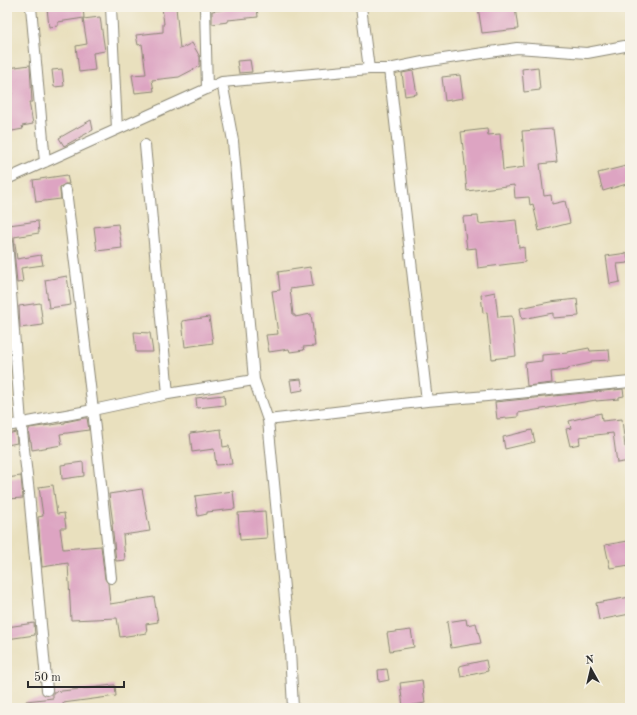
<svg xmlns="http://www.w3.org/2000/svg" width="637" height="715" viewBox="0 0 637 715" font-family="'Old Standard TT',serif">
<rect width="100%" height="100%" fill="#f7f3e8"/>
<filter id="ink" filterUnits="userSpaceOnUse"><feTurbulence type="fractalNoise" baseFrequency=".025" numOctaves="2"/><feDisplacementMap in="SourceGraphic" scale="8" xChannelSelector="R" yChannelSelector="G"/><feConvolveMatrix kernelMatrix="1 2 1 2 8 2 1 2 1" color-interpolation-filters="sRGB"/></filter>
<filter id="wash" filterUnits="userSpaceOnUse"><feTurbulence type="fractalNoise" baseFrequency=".012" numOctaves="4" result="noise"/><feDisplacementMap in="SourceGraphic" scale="16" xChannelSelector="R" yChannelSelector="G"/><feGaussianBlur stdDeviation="0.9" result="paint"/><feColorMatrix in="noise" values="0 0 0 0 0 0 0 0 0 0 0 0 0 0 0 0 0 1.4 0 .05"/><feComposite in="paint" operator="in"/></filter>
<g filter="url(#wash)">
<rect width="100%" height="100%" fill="#e9e0be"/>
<g id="blocks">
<path fill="#dda4c2" d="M56,7H83L84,18L58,22V26L49,27L47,8Z
M162,7H176L180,49L192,43L200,57V66L179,77L152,80L154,91L135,93L132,75L146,74L142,44L138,45L136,35L163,32V24H164Z
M243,7H257L258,17L228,20V22L212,24V11Z
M478,7H515L518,29L482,33Z
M100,17L105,51L93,53L95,70L79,72L76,46L87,44L83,19Z
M250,60L252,72L239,73L237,61Z
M30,65L32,102H29L33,124L22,126L23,129L7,132V95L12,94L8,68Z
M538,67L540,90L524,92L522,69Z
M62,69L64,86L54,87L52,70Z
M413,71L417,94L405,96L402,73Z
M460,75L463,98L445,101L442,77Z
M91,120L93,130L64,146L59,138Z
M487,129L488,135L500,134L503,170L525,167L522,131L553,129L557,162L540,164L544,196L551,195L552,204L565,201L570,223L539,231L533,204L530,205L529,197L515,198L514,185L467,191L465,172H466L461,132Z
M626,166L630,183L603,191L598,173Z
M67,175L69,184H65L60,187V191L61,199L36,202L33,180Z
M478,216L479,224L516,220L519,248L524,247L525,262L478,268L476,248L467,249L463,217Z
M38,221L39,233L14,237L17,259L41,255L43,265L21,268L23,282L17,283L13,240L12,236L7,234V230L10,229L9,225Z
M118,224L122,248L97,251L94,227Z
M627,253L628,263L617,264L620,282L610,284L606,256Z
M310,267L313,286L290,289L293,315H295V317L311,314L315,346L303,347L304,350L290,352L289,349L269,352L266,335L278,334L272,291L280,290L278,272Z
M67,276L71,305L49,308L45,280Z
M495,292L498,317L512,316L516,356L492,359L487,312L483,313L481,295Z
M577,299L579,316L553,318V313L522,319L520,308L550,302Z
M40,303L43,325L20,328L19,306Z
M209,317L213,343L185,347L182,321Z
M134,332L150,333L153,352H136Z
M589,348L590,351L609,350L610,360L591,361V363L568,368V370L551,372L552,383L527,386L525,363L542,361V355L568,353V352Z
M301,379L303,390L292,392L290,380Z
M623,389L624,396L619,397V399L596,401V400L518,413V417L497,419L495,402Z
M224,395L225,405L197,408L196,398Z
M601,413L602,421L622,419L625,447H630V461L617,463L613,433L579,437L580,444L570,446L566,429L571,428L569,421Z
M84,418H87L89,430L60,434L62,445L32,450L31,441H30L28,430H29V428L65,423V422Z
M221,429L223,447L229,446L232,464L216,465L214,449L192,452L190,433Z
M532,430L535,442L505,449L503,437Z
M16,432L17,443L7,445V434Z
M83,462L84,476L62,479L61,465Z
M21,476L23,498L7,499V478Z
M53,485L57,514L64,513L66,528H60L63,549L101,546L105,579L108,583L110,604L154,597L158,622L146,624L147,633L120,637L117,618L71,620L68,563L42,567L38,517L43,516L39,487Z
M142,489L150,531L123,535L125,560L116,561L112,524H113L109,494Z
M233,491L235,509L207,512V514L198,516L195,496Z
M265,511L267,538L240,540L238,513Z
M628,541L630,550V565L610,568L605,545Z
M630,597V614L599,620L596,603Z
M466,619L467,625L476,623L481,643L451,648L447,622Z
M34,623L35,635L7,639V627Z
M411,630L414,647L390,651L387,633Z
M486,660L488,671L461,677L459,666Z
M387,669L389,680L379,682L378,670Z
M422,680L425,703L403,707L400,683Z
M115,685L116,696L63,703L64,708H26V701L53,698V692Z"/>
</g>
</g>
<g filter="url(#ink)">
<use href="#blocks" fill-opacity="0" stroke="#8a8674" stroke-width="1"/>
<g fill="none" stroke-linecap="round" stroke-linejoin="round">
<defs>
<path id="street" d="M31,7L45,162
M111,7L117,129
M205,7L207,89
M361,7L369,69
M389,69L427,401
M222,82L233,141L254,380L268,420L290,651L293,708
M145,145L168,394
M7,179L222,82L369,69H389L423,62L517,48L587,53L630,45
M66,190L93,410L111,578
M7,240L21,423L29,493L47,690
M268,420L427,401L487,396L630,382
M7,426L93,410L168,394L254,380"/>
</defs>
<use href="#street" stroke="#8a8674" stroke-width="12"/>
<use href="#street" stroke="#fff" stroke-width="10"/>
</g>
</g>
<rect width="637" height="715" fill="none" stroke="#f7f3e8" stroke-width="24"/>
<g transform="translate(591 669) rotate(352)" stroke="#f7f3e8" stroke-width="3" paint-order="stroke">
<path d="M0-3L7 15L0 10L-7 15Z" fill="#2b2b2b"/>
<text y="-6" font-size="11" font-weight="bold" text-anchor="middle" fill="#2b2b2b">N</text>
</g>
<path d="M28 681v6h96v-6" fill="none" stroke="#2b2b2b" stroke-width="2"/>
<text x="34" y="681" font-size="12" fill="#2b2b2b" stroke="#f7f3e8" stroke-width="3" paint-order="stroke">50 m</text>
</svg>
